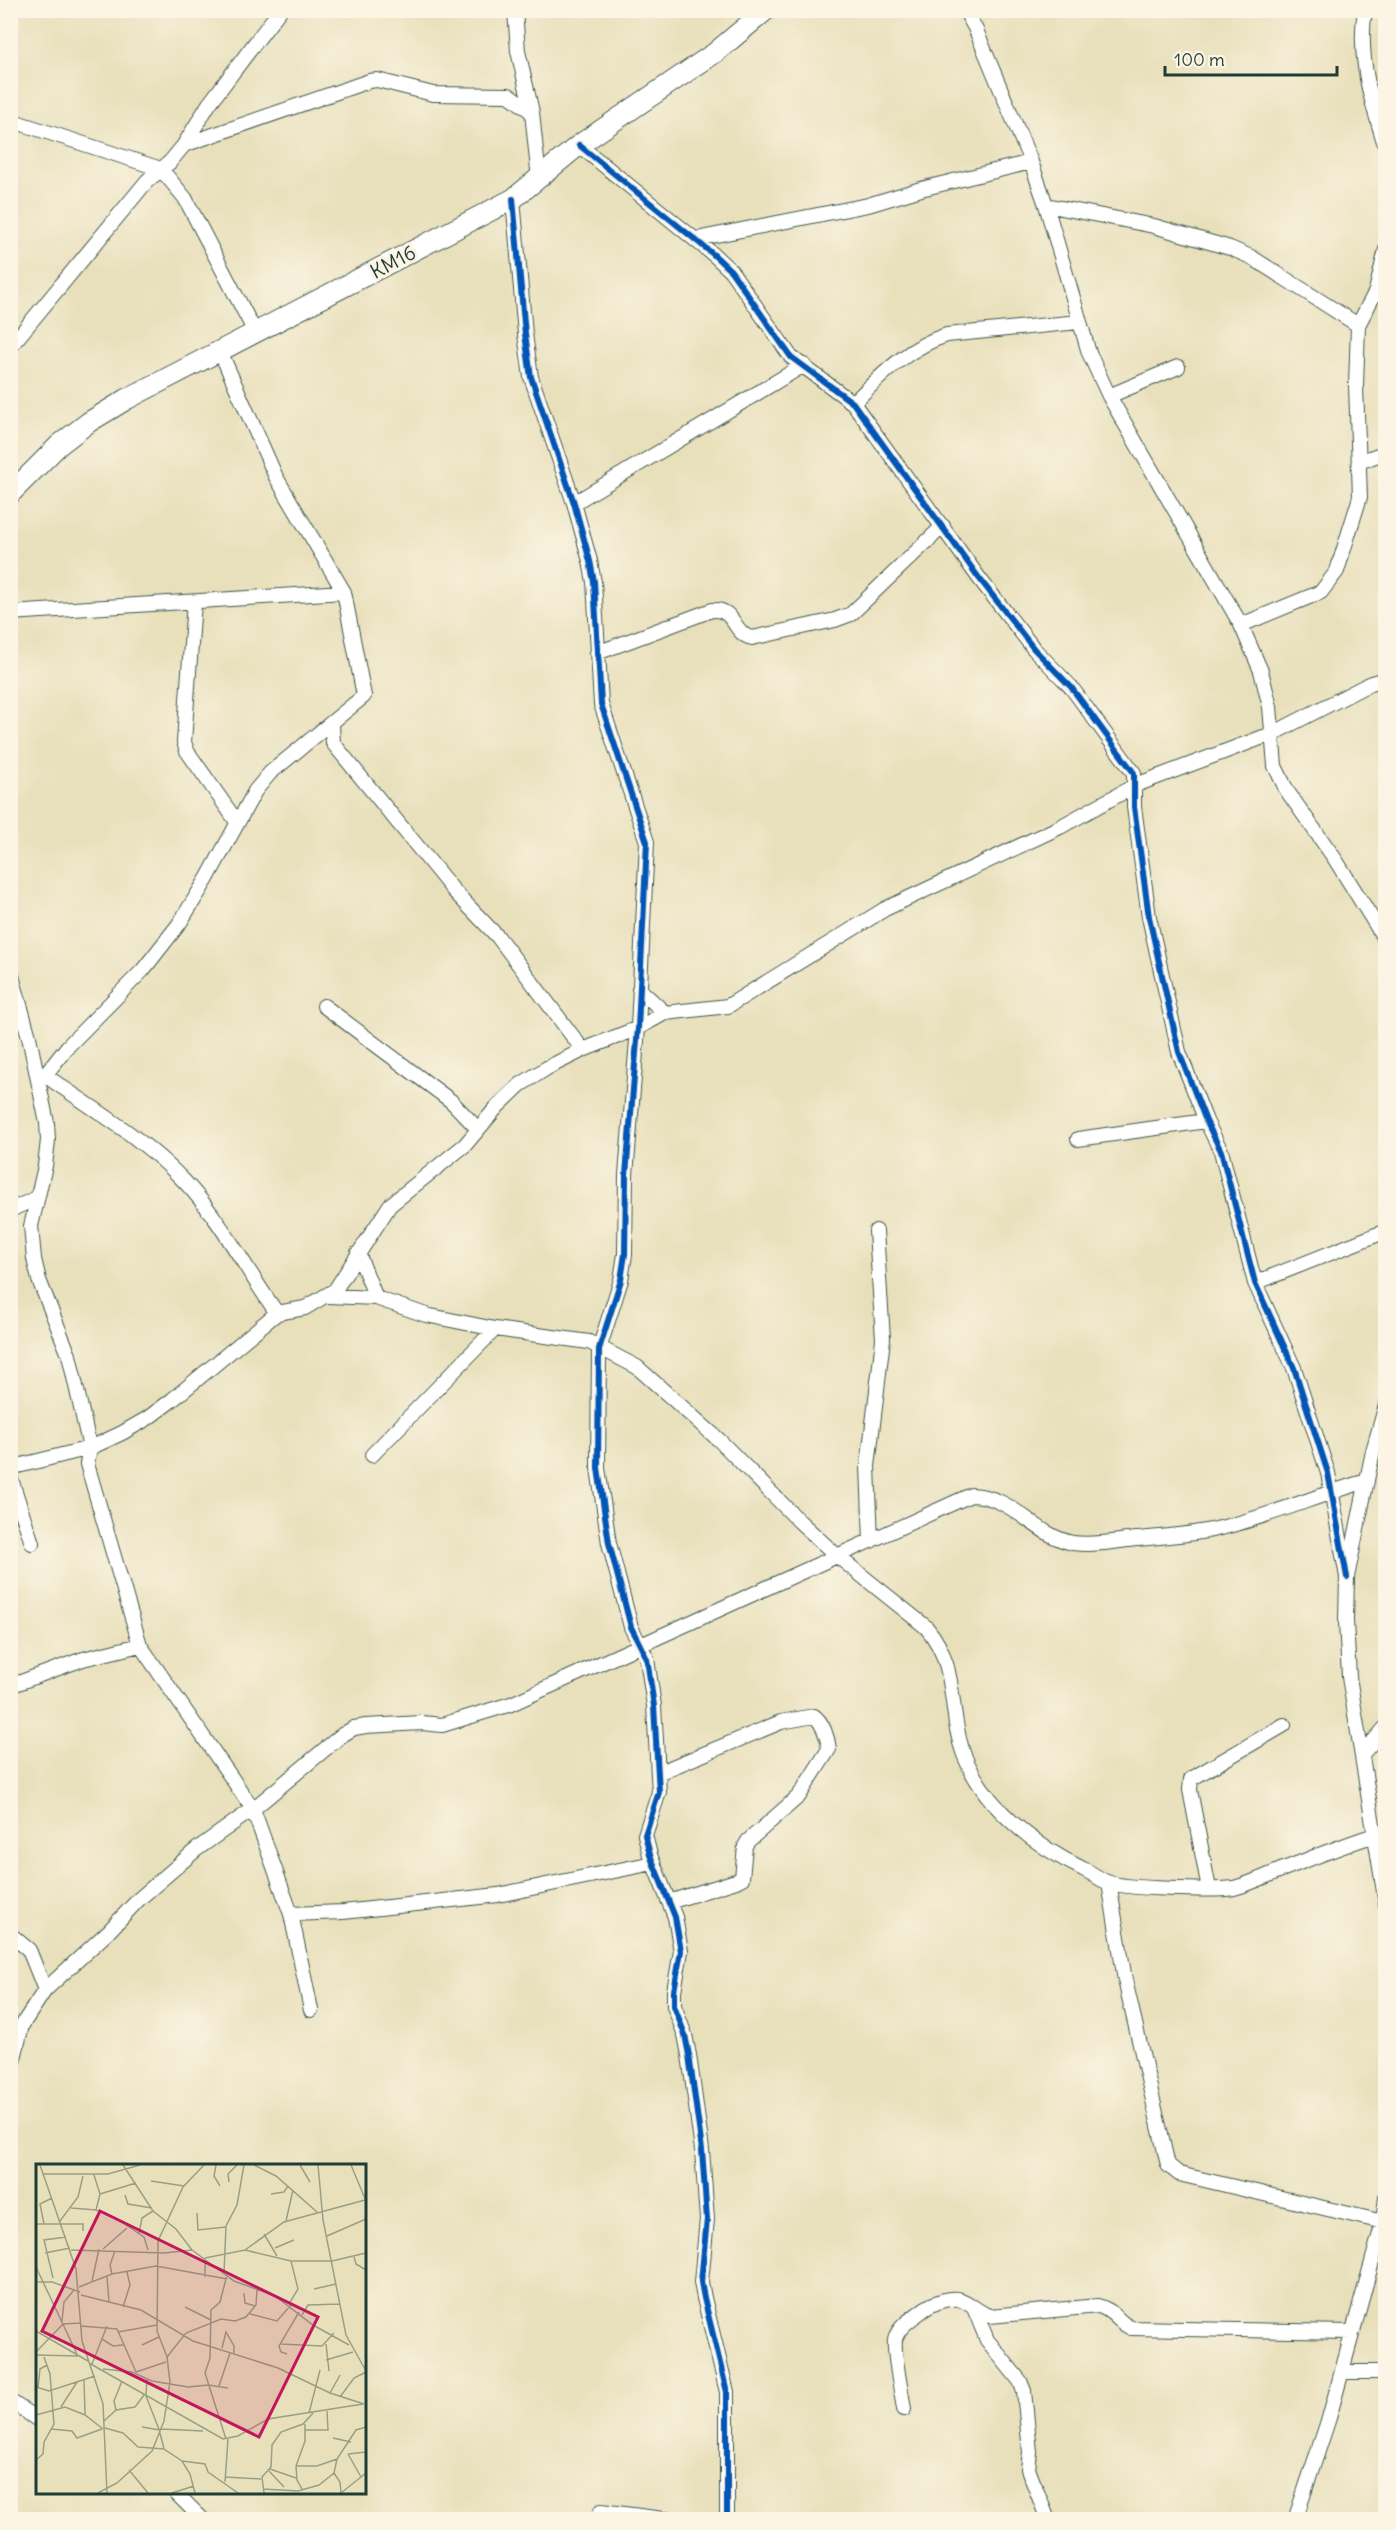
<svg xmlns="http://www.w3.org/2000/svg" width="1396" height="2530" viewBox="0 0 1396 2530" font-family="Delius,sans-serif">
<rect width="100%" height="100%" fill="#fcf5e5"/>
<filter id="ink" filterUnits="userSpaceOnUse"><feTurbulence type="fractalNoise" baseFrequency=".0167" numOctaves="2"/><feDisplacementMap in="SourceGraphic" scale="12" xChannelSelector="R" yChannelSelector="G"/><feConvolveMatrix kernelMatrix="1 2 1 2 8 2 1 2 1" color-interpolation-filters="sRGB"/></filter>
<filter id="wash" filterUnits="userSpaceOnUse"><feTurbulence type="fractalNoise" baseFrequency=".008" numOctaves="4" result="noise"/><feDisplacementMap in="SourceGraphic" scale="24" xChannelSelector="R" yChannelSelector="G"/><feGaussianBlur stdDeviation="1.35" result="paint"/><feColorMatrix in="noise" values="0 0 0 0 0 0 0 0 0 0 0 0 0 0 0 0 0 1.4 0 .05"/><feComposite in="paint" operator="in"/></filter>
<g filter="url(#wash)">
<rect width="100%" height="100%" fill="#e8e0bb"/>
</g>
<g filter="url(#ink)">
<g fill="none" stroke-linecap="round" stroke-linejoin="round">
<defs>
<path id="street" d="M515,10L518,51L532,112L539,180
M965,10L976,30L1031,162L1046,205L1089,353L1109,396L1241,625L1261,671L1270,707L1275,766L1287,791L1335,859L1386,941
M1365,10C1357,57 1372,104 1386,148
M10,120L161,169L185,198L256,334
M184,145L369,81L377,80L433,94L509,95L532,112
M579,145L714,255L731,271L791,357L853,403L979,578L1034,649L1071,687L1134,773V807L1149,917L1179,1052L1206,1121L1221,1151L1255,1283L1294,1368L1328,1473L1347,1577
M513,199L525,334L531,377L574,503L590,561L594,582L601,704L647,842L638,1028L626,1175L625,1254L621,1280L599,1349L598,1468L609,1543L631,1627L647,1659L654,1706L659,1792L645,1835L650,1855L675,1917L681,1951L674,1991V2006L685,2035L689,2055L702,2150L707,2219L701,2282L704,2298L727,2392V2520
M1046,205L1154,226L1230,248L1251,257L1358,325
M696,239L868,205L921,189L1031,162
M10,347L147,181L170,162L184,145L209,104L280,10
M1109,396L1178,367
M853,403C882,375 908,347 947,335L1079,322
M1359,462L1386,452
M574,503L804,365
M194,602L184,742L187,751L237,822
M10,613L344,592
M1241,625L1321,592L1337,571L1360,497L1356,386L1358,325L1376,291L1386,249
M597,653L712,610C736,608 732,634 752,638L835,620L851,614L943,526
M332,724L333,743L453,890L498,937L583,1050
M10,969L29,1037L47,1123L48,1140L45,1166L31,1226L34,1259L39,1280L69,1355L90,1448L87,1464L140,1645L253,1809L291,1914L311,2010
M639,989L665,1013
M324,1006L451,1101L478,1129
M46,1076C93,1109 145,1139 185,1182C222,1221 246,1270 277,1313
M39,1083L68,1046L143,970L179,924L207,879L255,791L270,773L364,696L344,592L276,477L220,351
M1078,1139L1206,1121
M10,1210L37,1198
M358,1253L376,1298
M1255,1283L1386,1231
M328,1296L376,1298L426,1315L495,1329L589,1342L637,1367L719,1440L799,1521L836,1555L926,1627C960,1667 947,1710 964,1755C985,1808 1034,1845 1083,1869C1092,1873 1099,1879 1107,1882C1123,1889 1216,1891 1234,1888C1250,1884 1266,1876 1281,1870C1312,1858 1343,1845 1375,1835
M1386,1405L1373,1451L1347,1577L1346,1621L1349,1677L1386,1904
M372,1455L495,1329
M10,1468L90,1448L122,1433L148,1418L172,1400L277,1313L305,1308L335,1290L390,1205L465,1145L497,1107L520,1085L547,1068L583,1050L638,1028L665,1013L728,1006L885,909L1060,827L1136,785L1274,733L1371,683L1386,679
M10,1476L32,1543
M871,1541L868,1466L883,1339L876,1231
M10,1686L83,1659L140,1645
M1363,1753L1386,1727
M658,1773L781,1722L814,1716C823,1722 828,1739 829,1749L799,1796L748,1841L745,1846L742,1878L736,1881L669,1902
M1109,1883L1125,1980L1168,2165L1179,2174L1383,2222
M1209,1889L1190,1790L1191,1779L1284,1725
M291,1914L343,1912L498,1895L653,1863
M10,1934L29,1950L45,1990
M10,2088L14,2058L22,2025L45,1990L108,1932L139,1899L197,1849L253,1809L342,1735L354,1728L366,1726L422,1723L442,1725L511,1704L971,1495C1014,1496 1035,1536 1073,1543C1094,1546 1116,1541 1137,1539C1169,1536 1201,1534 1232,1525C1278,1513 1321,1494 1367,1481
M974,2308L987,2340L1020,2381L1024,2391L1030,2452L1028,2469L1048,2520
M1342,2372H1386
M10,2401L38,2420
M904,2409C902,2395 893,2352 895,2340C898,2326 913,2318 923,2310C931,2304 947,2297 958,2299C970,2302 978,2313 990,2316L1098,2306C1113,2309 1117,2322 1131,2328L1352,2332
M175,2492L203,2520
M601,2511L671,2520
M1295,2520L1329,2418L1383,2222L1386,2197"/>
<path id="secondary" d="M10,494L59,445L89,422L127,399L513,199L579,145L716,52L766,10"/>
</defs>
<use href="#street" stroke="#3d5548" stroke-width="16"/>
<use href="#secondary" stroke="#3d5548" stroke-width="22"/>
<use href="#street" stroke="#fff" stroke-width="14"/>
<use href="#secondary" stroke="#fff" stroke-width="20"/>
<defs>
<path id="cycleway" d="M579,145L714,255L731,271L791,357L853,403L979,578L1034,649L1071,687L1134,773V807L1149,917L1179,1052L1206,1121L1221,1151L1255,1283L1294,1368L1328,1473L1347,1577
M513,199L525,334L531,377L574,503L590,561L594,582L601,704L647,842L638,1028L626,1175L625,1254L621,1280L599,1349L598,1468L609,1543L631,1627L647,1659L654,1706L659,1792L645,1835L650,1855L675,1917L681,1951L674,1991V2006L685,2035L689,2055L702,2150L707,2219L701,2282L704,2298L727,2392V2520"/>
</defs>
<use href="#cycleway" stroke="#fcf5e5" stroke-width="10"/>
<use href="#cycleway" stroke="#0057b8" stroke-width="6"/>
</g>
</g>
<g text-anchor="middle" stroke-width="6" stroke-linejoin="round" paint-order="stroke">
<g font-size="20" fill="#1f3d34" stroke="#fcf5e5">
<text transform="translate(393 262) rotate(-28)" y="7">KM16</text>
</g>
</g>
<g transform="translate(36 2164)">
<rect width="330" height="330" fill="#e8e0bb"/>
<path fill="none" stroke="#989f85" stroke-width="1.5" d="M4,1L40,105L46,177L67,240L71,329M87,1L117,47L140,65L156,86M180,1L178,12L184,22M218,1L240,12L281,48M264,1L274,18M282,1L287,56L310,171L330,207M315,1L330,37M7,10H72L104,1M58,11L64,30L60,46M115,17L148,22M193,18L192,10L201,1M64,30L100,19M235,30L248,28L252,22M89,31L92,40L116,44M35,44L60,46L81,55L108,73L112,86M161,49L162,66L190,63M24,57L42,33L47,12M250,57L257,26M0,60H47V67M8,60L4,40L16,34M103,69L106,54L117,47M228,70L241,92M291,72L330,55M239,84L258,76M67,85L91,64M35,86L128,89L156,86L198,117L239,132L277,161L313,181M209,86L248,58L329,36M9,89L34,84M318,93L320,100L330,106M169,94L209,86L255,97H296L330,89M0,103L41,190M188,109L190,62L201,41L208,1M76,110L74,101L79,87M71,113L73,138M169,113V94M17,114L8,76L30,73M56,117L63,85M0,118H16L44,128M43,123L76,110L120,102L191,115M278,125L300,120M208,129L209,139L219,142M45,131L105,146L157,177L242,204L294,229L328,240M253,140L262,125L255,97M87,143L94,121L91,108M149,143L175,156M214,150L241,157L255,141M266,151L272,141L304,140M26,157L28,138L38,126M45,162L81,165L100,208M0,167L52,197M82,168L121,161M66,175L77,182L87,181M245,180L286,182L298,169M290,180L293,207M106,181L123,173M186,184L190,168L198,182V189M0,188L27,160L45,159M251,190L245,188L243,182L263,148M0,191L42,192M131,193L150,169L185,155L199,157L210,153L220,141L221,125M290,196L317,188M53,199L187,275L202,272L232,255L327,240M56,200L71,162M67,205L96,208L116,217L152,223L172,221L192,224M100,208L130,198M111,214L110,232L124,268M48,215L49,251M183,222L194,189M0,223L13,227L59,212M2,224L4,205L11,201M294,229L304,211M304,233L318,214L330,208M25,243L41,218M80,246L78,237L86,217M273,249L284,206M0,251L29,243L49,251L67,265M68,257L80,246L99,243L108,231M106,263L124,266M69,264L87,269L102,283L128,285M15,265L36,267L41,274L66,265M125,265L167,267M269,266H292L291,247M124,269L128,285L146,297L154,310L159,329M297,274L315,278M190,275L169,209L174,194L175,146L184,138L191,111M312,290L325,313M312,290L330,288M0,296L7,290L8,278L18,260L14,210L8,193M146,297L169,300L172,308L202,329M260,302H281L301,295M234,305L260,314M93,306L112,329M233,307L248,323M189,313L225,315M189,318L192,275M227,325L262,327L283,321L298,309M266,325L261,316L260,302L269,277V260M62,329L81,319L116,287L128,257L134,218L131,193L121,167L122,77L147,23L168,1M136,329L158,322M228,329L226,313L235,303L236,281L245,268L267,260L277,249M305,329L304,318L298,309L301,295L320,266L330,263M305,329L330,309"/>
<path fill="#c2185b" fill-opacity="0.15" stroke="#c2185b" stroke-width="3" d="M64,47L282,153L223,273L6,167Z"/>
<rect width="330" height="330" fill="none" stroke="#1f3d34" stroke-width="3"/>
</g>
<rect width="1396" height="2530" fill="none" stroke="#fcf5e5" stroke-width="36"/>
<path d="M1165 66v9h172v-9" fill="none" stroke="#1f3d34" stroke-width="3"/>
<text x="1174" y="66" font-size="18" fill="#1f3d34" stroke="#fcf5e5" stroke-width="4.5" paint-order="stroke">100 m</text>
</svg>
